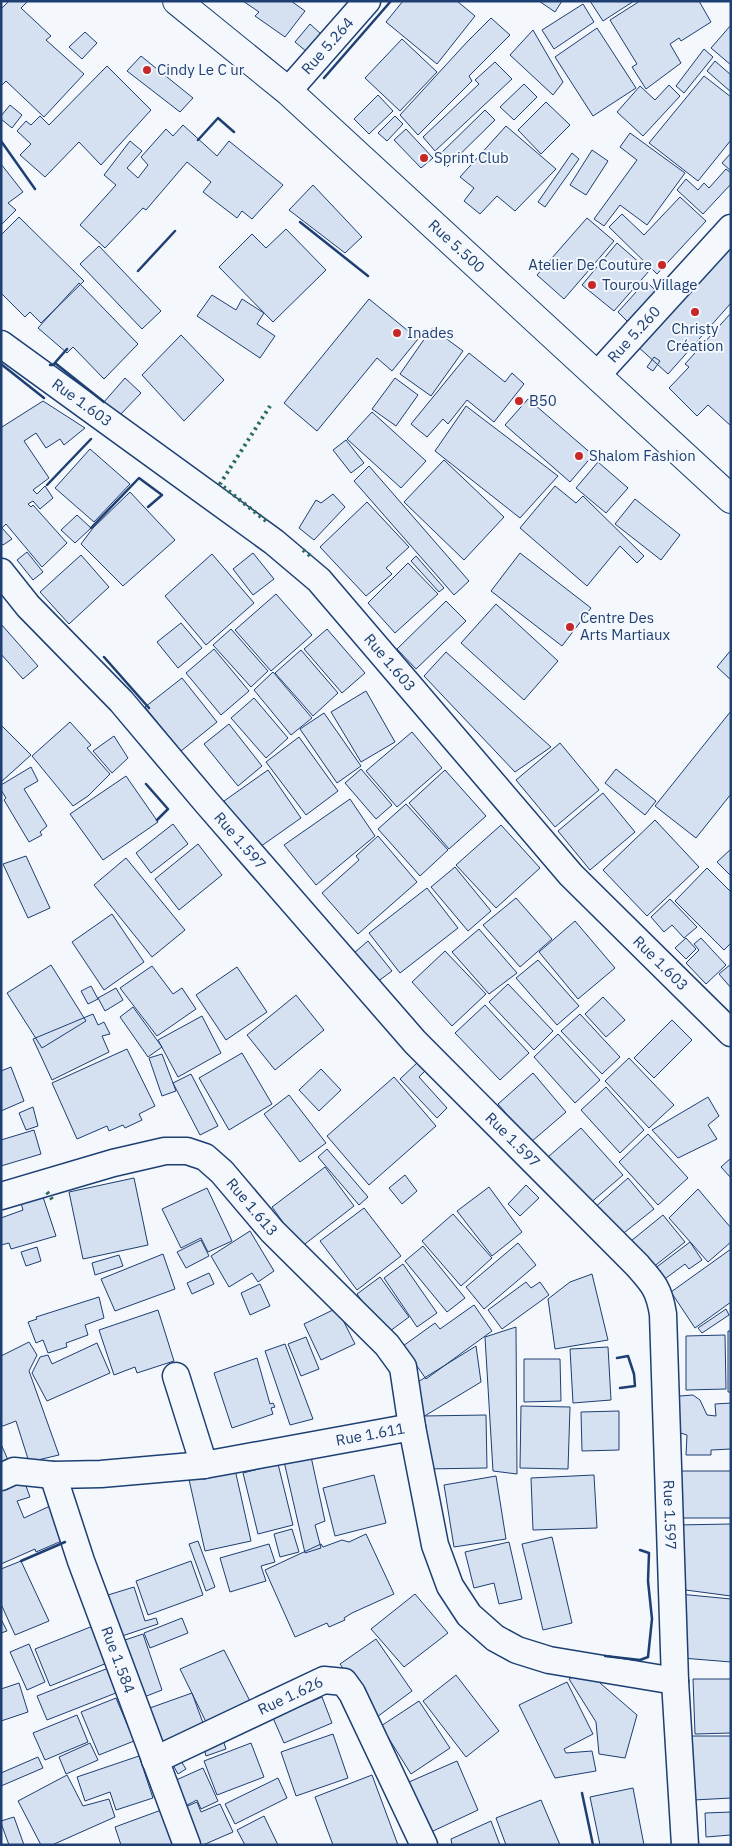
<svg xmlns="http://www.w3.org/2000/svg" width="732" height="1846" viewBox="0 0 732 1846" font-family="'IBM Plex Sans',sans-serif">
<rect width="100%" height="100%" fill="#f4f7fb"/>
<path fill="#d5e0f0" stroke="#1d3f73" d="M9,1H28L21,8L51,36L46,40L84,74L44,117L6,81L1,86V9Z
M243,1H291L305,11L285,37L255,16L259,12Z
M403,1H457L475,16L437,64L386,22Z
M539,1H562L555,12Z
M590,1H634L603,21Z
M640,1H699L711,22L681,41L679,38L670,44L681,63L646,89L632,67L637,64L610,20Z
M583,4L594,22L554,49L542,30Z
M491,18L510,35L469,76L472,81L418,135L400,115L467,42Z
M310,24L321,34L307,52L295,42Z
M731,25V65L711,48Z
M597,28L636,88L593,116L555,57Z
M533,30L563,82L553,95L510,55Z
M85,32L97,43L82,59L69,47Z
M402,39L437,72L400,111L365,78Z
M704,49L713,57L684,93L676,86Z
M141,56L193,98L180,112L127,71Z
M715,61L731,75V92L707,71Z
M495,62L512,79L435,151L423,137L479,84L475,80Z
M107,66L151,110L101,165L79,142L45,177L20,155L31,144L17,131L26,121L31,125L40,116L49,125Z
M704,76L731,97V140L698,181L649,143Z
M524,84L537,97L514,120L500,107Z
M669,85L680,96L643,136L617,112L640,86L655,100Z
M378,95L393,111L369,134L354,119Z
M546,102L570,125L541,154L518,130Z
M10,105L22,115L12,128L1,119V116Z
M485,110L495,120L447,167L437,157Z
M395,116L403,124L387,141L378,133Z
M183,125L217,156L229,141L283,185L252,219L242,211L237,218L203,192L211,182L187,162L146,210L143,208L105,248L80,225L116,185L104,175L130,141L142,151L127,168L138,178L148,165L141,157L166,129L173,136Z
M506,126L556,169L515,211L497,196L480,214L464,201L474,188L460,177Z
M406,129L433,158L421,168L394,140Z
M630,133L685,173L647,225L620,205L604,226L594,219L637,160L620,147Z
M592,150L608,161L586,195L570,185Z
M572,153L579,159L545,207L538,202Z
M731,153V171L722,163Z
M1,164L23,192L8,203L16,210L1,225Z
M726,169L731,173V184L703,214L677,190L686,179L698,190L704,183L709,188Z
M313,185L362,237L345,253L289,210Z
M680,197L706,221L657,274L609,227L622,214L644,235Z
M19,217L84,281L41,323L30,312L25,317L1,293V235Z
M587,218L614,241L564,299L537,275Z
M286,229L326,270L273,322L219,267L252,234L266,248Z
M731,238V303L668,374L636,345Z
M617,243L649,271L614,311L582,285Z
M99,246L161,311L142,329L80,264Z
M646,281L657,292L629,323L618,312Z
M79,283L138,344L104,379L73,347L67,353L38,328Z
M212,295L236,310L242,299L264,313L257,324L275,336L260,358L197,316Z
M369,299L418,339L392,371L377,358L317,431L284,403Z
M731,313V426L708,405L697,416L669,388L689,367L685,364Z
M432,328L463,351L431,396L400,374Z
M181,335L224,380L184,421L142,375Z
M469,353L505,382L512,373L524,384L494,422L467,400L448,424L443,419L427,437L411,424Z
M654,357L660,361L653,371L647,367Z
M125,378L141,393L120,415L104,402Z
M395,378L418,395L396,426L372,409Z
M528,399L593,455L570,482L505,425Z
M43,401L85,428L64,445L60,439L46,448L36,433L24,441L49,478L33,490L37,494L45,486L53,498L40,509L33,501L28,504L31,507L33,505L67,543L42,567L6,524L2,528L12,539L3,545L1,543V425L2,427Z
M466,406L558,476L520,518L435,451Z
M372,412L426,461L401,488L347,439Z
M346,440L364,463L351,473L333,450Z
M90,449L130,484L94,522L55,488Z
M444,460L504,517L464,560L404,502Z
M598,462L628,488L606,513L576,488Z
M369,466L469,581L454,595L354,481Z
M555,486L576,503L583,496L644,556L637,563L620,546L587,586L520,528Z
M130,492L175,540L123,586L81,544L93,528Z
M333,494L345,507L314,540L299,528L316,500L321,503Z
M635,499L680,535L661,560L615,524Z
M367,502L409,547L386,568L392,574L366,596L320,547Z
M77,515L91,528L75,543L61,530Z
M27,552L43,572L33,580L17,560Z
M253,553L274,579L253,595L233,569Z
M520,553L591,608L562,646L491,591Z
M212,554L254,603L206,645L165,596Z
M81,555L109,587L69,624L40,592Z
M416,556L444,588L439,592L411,561Z
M408,563L438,594L395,633L368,603Z
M276,594L312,635L271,671L235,630Z
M446,601L466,621L416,669L397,649Z
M496,604L558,661L524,700L461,643Z
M181,623L202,648L178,668L157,642Z
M1,624L38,666L23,679L1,654Z
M231,629L268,671L251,687L213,645Z
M327,629L365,673L342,693L304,649Z
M214,649L249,691L221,715L186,673Z
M301,650L338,693L313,716L275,673Z
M731,650V680L717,667Z
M446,652L551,747L515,772L424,676Z
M273,672L312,718L291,735L254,690Z
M182,678L217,722L181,751L145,707Z
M366,691L395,742L361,762L331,712Z
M254,698L288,738L266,758L231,718Z
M731,711V794L696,838L655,806Z
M324,713L361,766L337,783L300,729Z
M70,722L91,745L87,748L110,774L88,796L73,806L32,756Z
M229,724L262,766L238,786L204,744Z
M1,725L31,755L1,782Z
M412,732L442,768L397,807L366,771Z
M114,736L128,758L112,773L93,751Z
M299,737L338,791L306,815L266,762Z
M560,743L599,790L555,827L516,780Z
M31,767L38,781L24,789L47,826L40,832L42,835L29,842L4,800L6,798L1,790V785Z
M361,769L392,805L376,819L345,783Z
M616,769L656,801L645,815L605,783Z
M268,770L301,818L257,849L224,801Z
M445,770L486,816L449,849L409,803Z
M126,776L158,822L103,860L70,814Z
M603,793L635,832L590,870L558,831Z
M350,799L375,836L316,885L284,845Z
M406,804L448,850L420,876L378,829Z
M655,820L699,867L647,916L603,870Z
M173,824L188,844L151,873L136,853Z
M501,825L540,868L496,908L456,865Z
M378,836L417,882L358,934L322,893L359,860L356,856Z
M198,844L222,875L179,910L155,879Z
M731,849V876L717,862Z
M26,856L50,908L28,918L3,864Z
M126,858L185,930L152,957L94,885Z
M455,867L491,911L468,931L431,887Z
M707,868L731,892V943L724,950L675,901Z
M427,888L458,928L400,973L369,933Z
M516,898L552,939L520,967L483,925Z
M670,899L697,927L684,938L672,925L664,932L651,917Z
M112,914L144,962L104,990L72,942Z
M575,921L615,968L578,999L539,952Z
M479,929L517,973L489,994L452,952Z
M686,938L696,949L686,959L675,948Z
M701,938L726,965L706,984L686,963L699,950L694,944Z
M368,941L392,971L377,982L354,953Z
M445,951L486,994L452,1026L412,982Z
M538,960L579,1006L557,1025L516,978Z
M731,964V988L719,974Z
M51,965L86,1021L42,1048L7,993Z
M152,966L173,994L182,988L196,1009L157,1036L120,988Z
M237,967L267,1012L226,1040L196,995Z
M508,984L553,1031L534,1050L489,1002Z
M91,986L98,999L88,1004L81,991Z
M116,988L123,1000L105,1011L98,998Z
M296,995L324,1030L275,1070L247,1035Z
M603,997L625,1020L606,1037L585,1014Z
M485,1005L529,1053L500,1080L455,1033Z
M133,1007L162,1047L148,1057L120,1017Z
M93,1014L98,1025L104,1022L110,1034L102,1036L109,1052L52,1080L33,1039Z
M580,1014L620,1057L602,1074L561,1031Z
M202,1016L221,1053L178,1077L158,1040Z
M672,1020L692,1040L654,1078L634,1058Z
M558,1034L600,1080L575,1103L534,1057Z
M127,1049L155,1106L139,1114L142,1120L125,1128L123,1125L109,1131L107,1126L77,1139L52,1083Z
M242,1053L272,1104L229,1130L199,1078Z
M162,1054L176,1091L162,1096L149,1058Z
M629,1058L674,1105L649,1128L605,1081Z
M418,1062L426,1070L419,1077L447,1108L437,1118L400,1079Z
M11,1067L24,1101L1,1111V1071Z
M321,1069L341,1090L319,1111L299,1090Z
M533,1073L566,1112L531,1142L498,1104Z
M191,1074L218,1126L200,1135L173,1083Z
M394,1077L436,1126L369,1185L327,1136Z
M606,1087L644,1130L620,1153L581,1110Z
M289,1095L326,1143L300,1162L264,1114Z
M708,1097L719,1116L708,1125L717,1139L678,1158L652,1130Z
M33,1107L38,1126L26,1130L19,1113Z
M581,1128L623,1175L588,1205L548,1157Z
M34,1130L41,1154L1,1166V1140Z
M648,1134L688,1178L658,1205L619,1162Z
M327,1149L368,1197L359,1205L318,1157Z
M731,1158V1178L721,1167Z
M325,1167L354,1206L301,1247L272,1207Z
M405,1175L417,1191L402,1204L389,1188Z
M134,1178L148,1245L83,1259L69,1192Z
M628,1178L654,1209L620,1236L593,1209Z
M526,1185L539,1198L520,1216L508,1204Z
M489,1187L522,1232L492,1256L457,1211Z
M207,1188L232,1241L208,1252L201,1238L181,1248L162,1209Z
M698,1189L731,1228V1242L708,1262L669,1218Z
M43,1197L56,1236L11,1249L9,1243L1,1245V1218L23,1210L21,1203Z
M364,1208L401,1256L357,1290L320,1241Z
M453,1214L492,1258L461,1286L422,1241Z
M663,1215L685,1242L652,1268L631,1241Z
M250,1231L274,1271L258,1282L252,1273L229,1287L211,1256Z
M201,1240L209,1256L186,1268L177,1252Z
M690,1242L702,1260L689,1269L685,1264L662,1281L654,1269Z
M518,1243L536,1265L484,1309L466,1287Z
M423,1246L465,1298L447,1312L405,1261Z
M37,1247L41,1261L26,1266L21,1252Z
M731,1249V1302L695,1328L671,1292Z
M163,1254L175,1289L115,1311L101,1279Z
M119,1255L123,1266L95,1275L92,1263Z
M403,1264L437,1313L417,1327L384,1278Z
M209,1273L214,1284L192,1294L187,1283Z
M592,1274L608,1340L555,1349L548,1299L570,1282Z
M380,1277L409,1317L386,1334L357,1294Z
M526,1282L531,1288L540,1282L549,1295L502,1329L488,1310Z
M260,1284L270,1306L250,1315L241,1293Z
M99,1297L104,1318L85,1325L88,1335L66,1343L67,1347L48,1353L43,1340L36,1343L28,1322L37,1319L36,1317Z
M474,1305L492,1331L426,1379L403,1346L435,1323L440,1329Z
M337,1308L355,1344L321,1360L304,1324Z
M726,1309L729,1315L702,1333L698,1328Z
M158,1310L174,1361L137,1373L135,1367L114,1375L99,1330Z
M516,1327L517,1474L493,1471L485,1337Z
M728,1331H731V1392H728Z
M725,1335L726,1389L686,1390V1336Z
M306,1337L319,1369L301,1376L288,1344Z
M29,1342L37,1355L29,1371L59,1455L29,1462L16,1421L3,1426L1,1425V1356Z
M97,1343L110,1373L47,1401L32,1373L40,1357L48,1355L52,1364Z
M285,1344L313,1419L290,1425L265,1351Z
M476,1346L481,1382L418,1420L413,1385Z
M608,1347L611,1400L573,1403L570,1349Z
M257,1358L270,1404L273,1403L275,1407L271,1408L273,1414L232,1428L214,1373Z
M524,1359H560L561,1401L524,1402Z
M693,1395L700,1400L707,1415L716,1416L715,1404L731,1403V1449L711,1450V1455H686L687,1435L674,1431L672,1401L680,1396Z
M521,1406L570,1407L568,1469L520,1468Z
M619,1411V1450L582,1451L581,1412Z
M486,1415L487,1468L424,1469L423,1416Z
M1,1444L8,1460L1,1463Z
M310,1452L325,1521L315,1525L321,1548L305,1553L283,1457Z
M278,1464L293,1525L258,1534L243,1473Z
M234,1465L251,1541L205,1551L188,1475Z
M676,1471H731V1518H676Z
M22,1475L30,1497L17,1501L24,1518L50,1506L64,1540L36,1552L35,1549L1,1564V1482Z
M374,1475L386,1523L335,1536L323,1488Z
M594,1475L597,1528L533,1530L531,1478Z
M496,1476L506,1539L454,1547L444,1485Z
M731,1524V1596L678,1589L676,1525Z
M292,1529L299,1552L280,1557L274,1534Z
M366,1534L394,1594L352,1613L344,1618L345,1620L329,1627L327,1623L295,1637L265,1570L321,1544L323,1547L342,1540L349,1542Z
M552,1537L572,1623L543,1630L522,1544Z
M198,1541L215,1587L206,1591L189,1544Z
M509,1542L522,1599L499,1604L494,1583L474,1588L465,1552Z
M269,1544L275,1562L261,1566L266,1581L230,1592L220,1558Z
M21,1561L49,1621L15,1635L1,1604V1569Z
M191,1561L203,1595L148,1615L136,1581Z
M134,1587L145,1621L156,1618L158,1624L122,1636L108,1595Z
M415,1594L448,1633L404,1667L371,1629Z
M679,1594L731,1599V1662L682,1658Z
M182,1618L188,1633L150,1648L144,1633Z
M1,1619L7,1631L1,1633Z
M98,1624L112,1661L50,1686L35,1649Z
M143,1634L162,1690L144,1697L125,1640Z
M376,1639L412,1691L377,1717L340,1664Z
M29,1644L45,1682L27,1690L10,1652Z
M224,1650L254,1709L207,1724L180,1669Z
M111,1667L121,1691L47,1720L37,1696Z
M585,1670L637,1715L625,1758L599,1754L596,1722L569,1679Z
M456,1675L499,1731L466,1757L423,1701Z
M693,1679H731V1733L695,1734Z
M567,1682L593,1734L564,1749L566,1753L592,1751L596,1771L555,1778L519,1705Z
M19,1683L28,1712L1,1721V1689Z
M192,1693L207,1734L163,1751L147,1709Z
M322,1697L332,1723L284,1743L273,1718Z
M116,1698L134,1741L99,1755L81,1712Z
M419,1701L450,1748L411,1774L381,1726Z
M77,1715L88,1742L45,1760L33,1733Z
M333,1734L348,1778L296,1796L281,1752Z
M692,1736H731V1798L694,1800Z
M222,1737L226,1749L206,1756L203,1743Z
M90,1743L98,1760L66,1774L59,1757Z
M251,1743L264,1777L217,1795L204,1761Z
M139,1756L153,1798L116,1810L110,1792L85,1801L77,1777Z
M38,1757L43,1768L1,1786V1773Z
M181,1761L186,1769L178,1774L173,1765Z
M457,1761L478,1810L431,1832L409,1782Z
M203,1768L218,1801L201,1809L197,1800L185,1806L174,1781Z
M67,1775L83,1806L109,1799L115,1817L52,1845H41L18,1801Z
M372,1775L398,1845H333L315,1797Z
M278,1778L287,1798L235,1824L225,1804Z
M633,1788L644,1845H600L590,1797Z
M541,1800L560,1845H506L496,1818Z
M197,1802L201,1812L220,1804L233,1832L203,1845H199L183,1808Z
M164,1809L177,1845H121L115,1827Z
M731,1812V1835L706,1837L705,1813Z
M264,1816L278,1845H245L237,1830Z
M14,1817L24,1845H9L1,1823V1821Z
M491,1821L500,1845H452L451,1839Z"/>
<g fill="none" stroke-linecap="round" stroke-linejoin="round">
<defs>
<g id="street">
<path id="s1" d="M288,91L367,1"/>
<path id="s2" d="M1,344L274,542L319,580L571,875L731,1033"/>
<path id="s3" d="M597,375L731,228"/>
<path id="s4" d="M1,572L28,606L121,701L207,803L415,1042L637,1265C653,1283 659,1289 663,1314L675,1681L685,1845"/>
<path id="s5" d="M1,1196L113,1163L165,1151H187L205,1157L222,1172L272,1231L387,1345L403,1367L412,1427"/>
<path d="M176,1376L204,1465"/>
<path id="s6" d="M53,1475L81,1561L187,1845"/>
<path id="s7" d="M1,1477L14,1471L53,1475L101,1474L204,1465L412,1427L435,1545L450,1586L469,1615L495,1638L517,1650L549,1660L675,1681"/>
<path id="s8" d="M155,1760L324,1680L344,1682L352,1693L424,1845"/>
</g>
<g id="secondary">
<path id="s9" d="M177,1L288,91L731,499"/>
</g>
</defs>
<use href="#street" stroke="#1d3f73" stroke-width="29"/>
<use href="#secondary" stroke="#1d3f73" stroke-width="30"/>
<use href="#street" stroke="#f4f7fb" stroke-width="26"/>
<use href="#secondary" stroke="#f4f7fb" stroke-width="28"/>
<path stroke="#2c6c60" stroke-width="4" stroke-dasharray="2.5 4" stroke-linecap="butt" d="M266,521L220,484L270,406
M303,550L313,558
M47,1192L54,1202"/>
<path stroke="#1d3f73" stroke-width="2.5" d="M324,78L391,1
M198,140L218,118L234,132
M1,141L35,189
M300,222L368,276
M138,271L175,231
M55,363L104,402
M1,364L44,398
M50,365H53L67,349
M47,485L91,439
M91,528L139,478L162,495L148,507
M104,657L149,708
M146,784L168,809L157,820
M617,1358L628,1356L634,1374L635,1386L620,1388
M21,1561L65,1542
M605,1656L640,1660L648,1657L652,1619L648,1581L649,1553L640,1550
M582,1793L593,1845"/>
</g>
<g fill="#c62828" stroke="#f4f7fb" stroke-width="2">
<circle cx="147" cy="70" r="5"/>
<circle cx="424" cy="158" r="5"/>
<circle cx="662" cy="265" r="5"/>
<circle cx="592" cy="285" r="5"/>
<circle cx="695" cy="312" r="5"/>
<circle cx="397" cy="333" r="5"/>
<circle cx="519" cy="401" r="5"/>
<circle cx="579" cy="456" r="5"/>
<circle cx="570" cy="627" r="5"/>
</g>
<g text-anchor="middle" stroke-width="4" stroke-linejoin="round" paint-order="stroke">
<g font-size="15" fill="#1d3f73" stroke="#f4f7fb">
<text dy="5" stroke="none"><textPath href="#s1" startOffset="60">Rue 5.264</textPath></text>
<text dy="5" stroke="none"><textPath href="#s9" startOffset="372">Rue 5.500</textPath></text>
<text dy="5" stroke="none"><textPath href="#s3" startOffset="55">Rue 5.260</textPath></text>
<text dy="5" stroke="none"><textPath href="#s2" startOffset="100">Rue 1.603</textPath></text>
<text dy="5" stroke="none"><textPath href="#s2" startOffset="505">Rue 1.603</textPath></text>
<text dy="5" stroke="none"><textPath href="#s4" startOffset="360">Rue 1.597</textPath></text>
<text dy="5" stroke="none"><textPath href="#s2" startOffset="910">Rue 1.603</textPath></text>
<text dy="5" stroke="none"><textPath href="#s4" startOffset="765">Rue 1.597</textPath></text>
<text dy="5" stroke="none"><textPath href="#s5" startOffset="280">Rue 1.613</textPath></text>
<text dy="5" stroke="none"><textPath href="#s7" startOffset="374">Rue 1.611</textPath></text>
<text dy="5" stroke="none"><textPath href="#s4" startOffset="1199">Rue 1.597</textPath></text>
<text dy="5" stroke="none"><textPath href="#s6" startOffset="196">Rue 1.584</textPath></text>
<text dy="5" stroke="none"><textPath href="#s8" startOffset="150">Rue 1.626</textPath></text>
</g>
<g font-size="15" fill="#1d3f73" stroke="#f4f7fb" text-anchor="start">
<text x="157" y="75">Cindy Le C ur</text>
<text x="434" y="163">Sprint Club</text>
<text x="652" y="270" text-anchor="end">Atelier De Couture</text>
<text x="602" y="290">Tourou Village</text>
<text x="695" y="334" text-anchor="middle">Christy<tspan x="695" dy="17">Création</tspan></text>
<text x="407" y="338">Inades</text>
<text x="529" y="406">B50</text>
<text x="589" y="461">Shalom Fashion</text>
<text x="580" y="623">Centre Des<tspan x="580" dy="17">Arts Martiaux</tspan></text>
</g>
</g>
<rect width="732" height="1846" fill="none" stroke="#1d3f73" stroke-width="5"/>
</svg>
